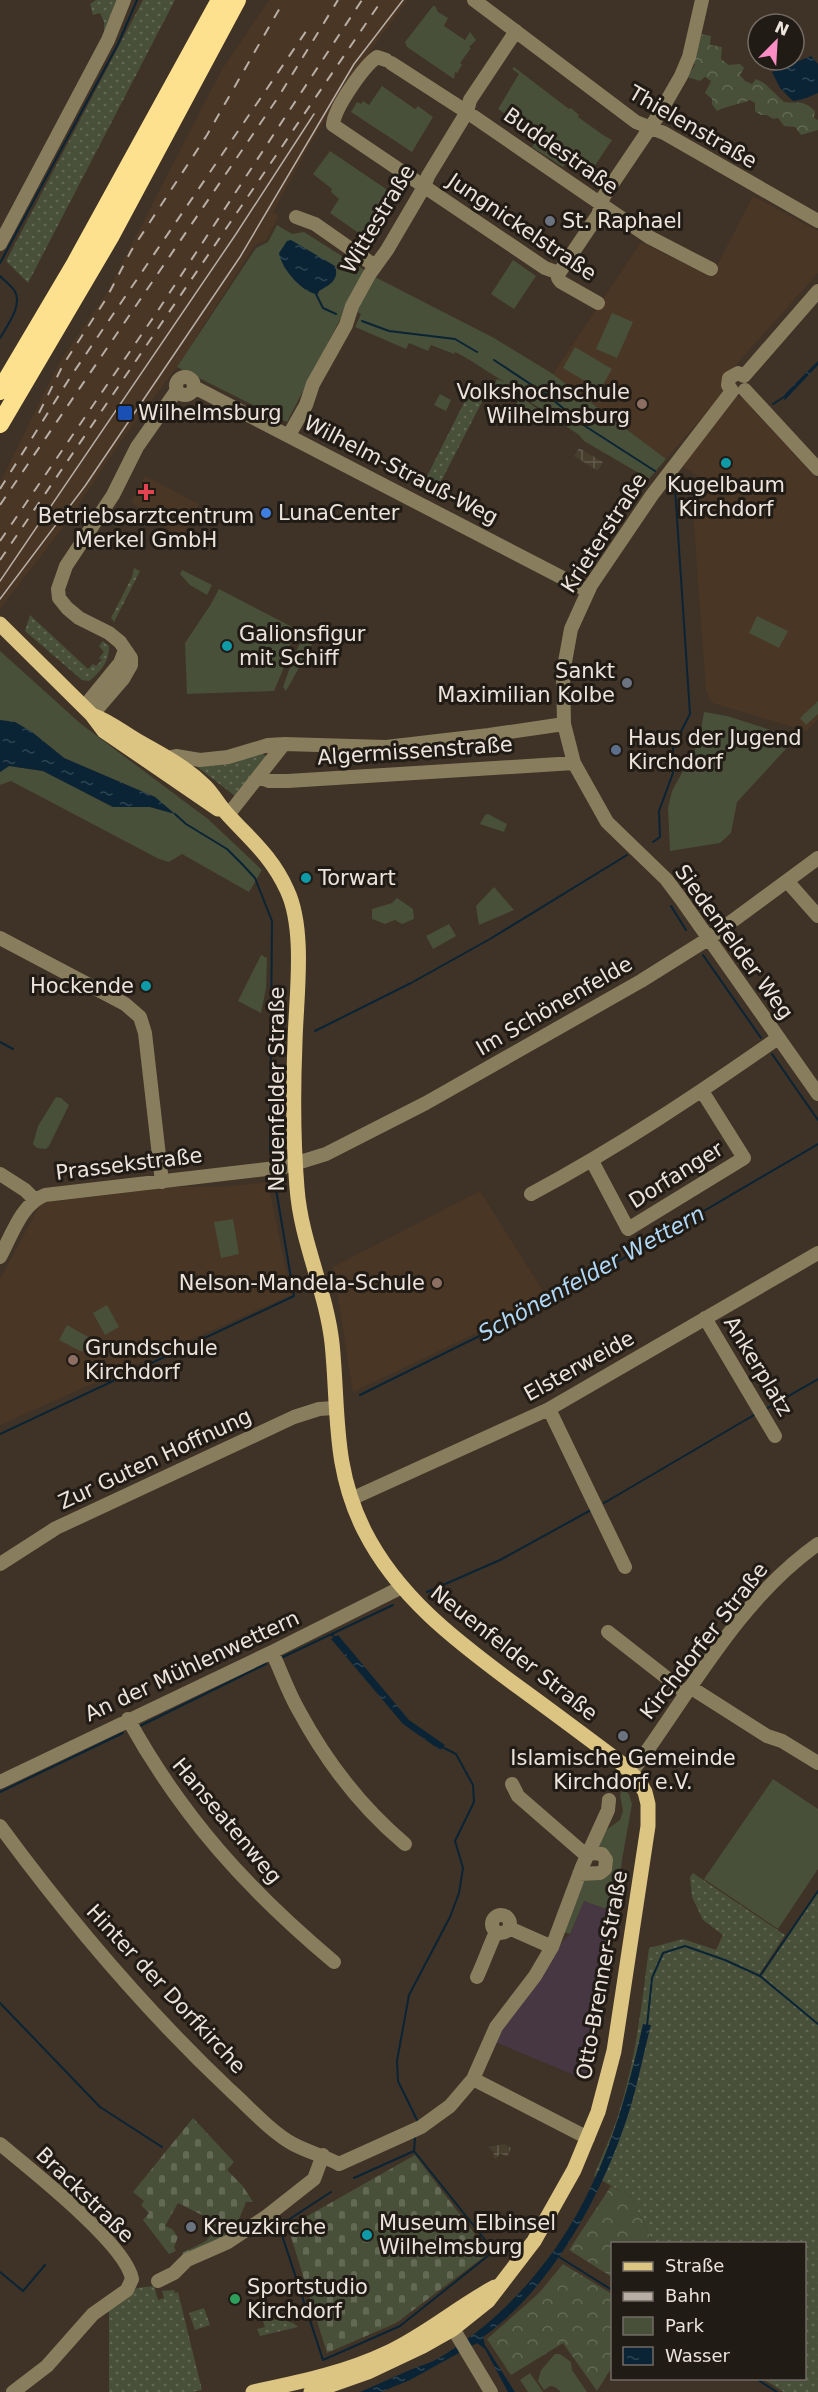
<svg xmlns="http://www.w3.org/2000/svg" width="818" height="2392" viewBox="0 0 818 2392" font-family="'DejaVu Sans',sans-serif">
<defs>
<pattern id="industrial-grid" width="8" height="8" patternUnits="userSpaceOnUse" patternTransform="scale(1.5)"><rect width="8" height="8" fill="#473e2e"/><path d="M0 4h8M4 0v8" fill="none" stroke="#625a4c"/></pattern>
<pattern id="grass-dots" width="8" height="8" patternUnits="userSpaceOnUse" patternTransform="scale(1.5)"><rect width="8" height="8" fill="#495039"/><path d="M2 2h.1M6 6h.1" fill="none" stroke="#636955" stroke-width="1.8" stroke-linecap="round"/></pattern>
<pattern id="forest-crowns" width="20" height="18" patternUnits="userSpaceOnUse" patternTransform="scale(1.5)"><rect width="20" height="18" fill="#495039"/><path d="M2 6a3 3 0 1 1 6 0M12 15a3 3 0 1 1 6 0" fill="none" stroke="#636955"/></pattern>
<pattern id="cemetery-stones" width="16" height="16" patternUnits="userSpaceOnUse" patternTransform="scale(1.5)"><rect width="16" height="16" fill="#495039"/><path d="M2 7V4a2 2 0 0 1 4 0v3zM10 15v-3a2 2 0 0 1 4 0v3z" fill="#636955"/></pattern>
<pattern id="water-ripples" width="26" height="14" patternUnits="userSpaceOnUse" patternTransform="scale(1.5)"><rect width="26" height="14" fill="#0a2435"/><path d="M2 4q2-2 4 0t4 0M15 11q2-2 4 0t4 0" fill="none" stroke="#2e4452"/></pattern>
</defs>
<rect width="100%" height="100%" fill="#3f3226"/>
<path fill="#463743" d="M584,1901L607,1909L603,1959L595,1993L597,2027L586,2080L495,2042L508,2018L552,1959L563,1941L570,1934Z"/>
<path fill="url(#industrial-grid)" d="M579,448L603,462L598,471L574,456Z
M505,2144L511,2148L507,2157L500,2153L496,2159L493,2157L494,2153L488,2147Z"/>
<path fill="#493625" d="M269,0H408L373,47L313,139L273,212L279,216L266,240L255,245L177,367L121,441L68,521L0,609V483L59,363L106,294L221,71Z
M753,196L818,231V273L725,377L723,393L666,459L553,374L641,242L711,277Z
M738,396L750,402L751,408L818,480V719L807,731L712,703L706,691L692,499L702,479L682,466L734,398Z
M145,476L199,504L181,539L131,502Z
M268,1182L291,1295L0,1425V1279L41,1203L172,1187H221Z
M480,1191L548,1299L353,1392L333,1267Z"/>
<path fill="url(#grass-dots)" d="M96,0H118L104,36V22L100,13L93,15L90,4Z
M143,0H175L28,283L6,261Z
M472,387L486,394L434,495L421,488Z
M134,568L140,571L114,622L111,618L132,577Z
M30,615L88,669L93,664L96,666L102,660L99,658L104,652L99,646L103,641L109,646C110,660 100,673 89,681L82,680L25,631Z
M260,752L267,757L235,796L195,765Z
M693,1873L785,1935L760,1973L763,1974L818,1891V2392H784L763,2379L804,2378V2244L653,2243L631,2197L594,2176C602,2155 613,2133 619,2112C636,2059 642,2002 649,1948L683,1939L716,1950L723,1935L703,1920L692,1897L690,1877Z
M154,2286L158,2300L164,2298L162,2291L174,2290L175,2293L178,2292L202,2390L192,2392H109V2306L128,2296L137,2288Z
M204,2308L210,2325L195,2330L189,2313Z
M280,2319L293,2323L298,2327L260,2336L257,2329L265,2327L263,2321Z"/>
<path fill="url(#forest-crowns)" d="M702,34L711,36L710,45L722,47L721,59L729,65L740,64L744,68L740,75L745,81L752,84L756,79L764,83L784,102C800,104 802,99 815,111L814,118L818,120V130L801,135L795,127L784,126L778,118L773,119L767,115H761L755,111V103L750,100C739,105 728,105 717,111L712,104V99L705,93L711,81L705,77L700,81L687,77L695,65L692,61Z
M611,2186L631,2197L653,2243L612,2244V2277L569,2250Z
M563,2264L612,2294V2367L597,2391L563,2343L511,2375L487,2339L539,2293Z"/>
<path fill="url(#cemetery-stones)" d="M193,2118L234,2162L227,2170L242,2185L253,2202H246L236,2227L238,2230L184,2260L182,2253L206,2241L215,2230L209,2227L211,2224L207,2221L208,2218L178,2203L165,2226L172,2229L178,2237L174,2247L176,2251L169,2254L143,2220L149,2213L141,2205L144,2201L133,2192Z
M415,2155L489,2253L396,2323L327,2353L288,2227Z"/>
<path fill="#495039" d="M433,6H435L438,12L448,18L444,26L465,40L470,32L476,40L469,47L471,48L460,63L462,65L457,73L455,72L454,79L407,47L405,42Z
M514,67L569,109L571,108L579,115L578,117L603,135L612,140L592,170L590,171L579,164L580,162L569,158L563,167L532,147L539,136L498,109L519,74L512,69Z
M382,86L415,109L418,106L433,117L412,152L351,112L357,102L361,104L363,101L369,105Z
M330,151L389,191L363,236L330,213L339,199L331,192L332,189L313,174Z
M277,225L292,234L304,232L375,277L494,338L553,374L666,459L649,479L584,441L579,435L523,397L520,390L513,387L519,391L521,397L553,420L550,424L545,422L535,425L512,413L518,401L507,396L508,393H503L493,389L497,379L505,382C487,372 472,360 455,352L454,354L431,345L428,351L409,343L406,349L355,327L361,314L347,306L287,422L177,367L256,248L268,242Z
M513,260L536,276L514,309L491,294Z
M612,313L633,322L617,358L596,349Z
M575,347L612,369L600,390L563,368Z
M440,394L451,400L446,411L434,405Z
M182,570L212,585L207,595L190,585L180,574Z
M219,589L298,630L288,649V658L274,691L187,694L185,643L211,604Z
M757,616L788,631L779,648L749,633Z
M305,634L315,639L286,691L283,687L295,653Z
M0,651L81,724L208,819L262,870L249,892L182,854L169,862L159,859L11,781L0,785V772L9,766L43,771L113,807H150L173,813L155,797L64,758L32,732L15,722L0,720Z
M818,701V714L806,725L800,718Z
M704,712L727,716L796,738L737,802L731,833L720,843L670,851L668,808L672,791L699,742Z
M488,814L507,824L504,832L480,824L485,815Z
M494,887L514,910L479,925L476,906Z
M397,898L413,909L414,919L402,924L395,920L385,924L372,919V909L392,903Z
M449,924L456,936L433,949L426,936Z
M261,955L267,958L266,988L261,1013L238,1001Z
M56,1097L61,1098L69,1105L49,1146L46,1149L37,1148L33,1144L38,1126Z
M233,1219L239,1254L221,1258L214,1222Z
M107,1305L119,1327L105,1335L93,1313Z
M67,1325L90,1338L82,1352L59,1340Z
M773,1779L818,1809V1869L778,1929L704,1879Z
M623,1788L629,1794L632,1804L622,1860L612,1949L609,1950L605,1946L606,1909L584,1901L570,1934L563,1932L581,1881L605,1876L595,1848L602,1833L620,1820L623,1811L620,1795Z
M555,2354H560L571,2362L572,2370L587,2392H561L555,2387L550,2386L544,2390L538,2381L541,2370Z
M530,2373L543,2392H528L520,2380Z"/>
<path fill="url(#water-ripples)" d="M811,56L818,64V93L804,99L793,101L780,88L772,72Z
M291,240L335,266C340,280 329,285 319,291L318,294C303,294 281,268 279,253L287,241Z
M818,361V365L784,401L785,394Z
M0,720L15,722L32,732L64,758L155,797L175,814L150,807H113L43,771L9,766L0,772Z
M338,1635L409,1720L445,1745L440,1750L403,1724L331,1639Z
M643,2024L651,2025C642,2059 636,2094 624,2127C598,2202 549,2290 483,2337L485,2345L515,2392H508L485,2349L477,2343L410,2380L381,2392H360C382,2383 405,2371 426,2364C442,2359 470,2337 483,2327C580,2246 617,2143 643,2024Z"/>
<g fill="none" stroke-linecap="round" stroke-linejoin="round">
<path stroke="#0a2435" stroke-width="2" d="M0,263L118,44L137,0
M0,276C4,280 10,285 14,290C24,304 7,326 0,338
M316,294L323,308L336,314
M362,321L389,331L455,339L477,352
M494,360L547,395L585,426L655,471
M773,404L787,395
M175,814L186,824L227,849L242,864L255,878L272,921L270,1153
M653,842L660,837L659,811L673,773V747L690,714L675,488
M671,906L686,930
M703,955L761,1038
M315,1031L411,983L490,939L627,855
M0,1042L13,1049
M772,1054L818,1120
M360,1395L554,1299L818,1144
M766,1409L818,1379
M0,1434L294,1296L275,1183
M604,1503L754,1415
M427,1592L500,1560L591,1510
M332,1634L336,1639
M283,1657L393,1605
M140,1726L266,1664
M0,1792L123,1733
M760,1976L818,1891
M0,2003L100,2107L162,2147
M647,2026L652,1978L663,1953L685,1946L725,1960L760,1976L818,2024
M417,2120L398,2081L397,2061L409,1995L450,1917L459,1893L463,1868L455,1841L474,1802L473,1785L456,1754L442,1747
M414,2151L415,2138
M354,2178L414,2151
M331,2192L279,2226L323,2360L400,2326L494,2251L414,2151
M556,2255L612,2290
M0,2272L23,2291L45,2265
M755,2378L777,2392"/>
<path stroke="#887d5d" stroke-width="14" d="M474,0L636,122L664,133L818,221
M386,60L377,57C364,66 334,108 333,125L545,268L559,273L558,278L561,282L598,303
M391,63L467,112L649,237L711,269
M296,217L315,224L375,266
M0,244L108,40L124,0
M559,273L598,215L604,196L658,116L681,76L689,57L702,0
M744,376L818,291
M176 386a9 9 0 1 1 18 0a9 9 0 1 1-18 0Z
M194,387L588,591
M745,390L818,469
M732,391L652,495L591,585L571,629L563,673L564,724L574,763L607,822L666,879L681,899L818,1094
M732,391L728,385L729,378L738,373L744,376
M289,435L306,405L313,384L346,325L352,306L369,275L387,250L424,187L428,176L467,112L470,100L516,31
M84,707L120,663L125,650
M92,715L123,679L131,665V658L120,642L109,633L79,618L67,608L59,598L58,589L66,566L113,495L137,447L177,390
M167,758L176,756L200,760L228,757L268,745L284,744L386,747L489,735L564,724
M259,777L269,781H288L574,763
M228,815L284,744
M787,881L818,916
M0,938L125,1004L140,1017L145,1033L162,1182
M592,1161L628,1229L744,1158L702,1091
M0,1174L25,1190L34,1199
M531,1194C617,1148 698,1094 778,1038
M0,1257C12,1235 21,1204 45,1195L284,1167L326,1154L426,1103L641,981L708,939L818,858
M705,1318L775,1436
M549,1409L625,1567
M351,1499L549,1409L818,1253
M0,1564L56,1528L294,1417L319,1409L334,1408
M608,1632L686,1693
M272,1652C281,1671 288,1692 299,1711C326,1761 361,1807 405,1844
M690,1687L767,1736L782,1741L818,1763
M128,1719C182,1817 248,1890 334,1962
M631,1773C689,1695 737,1601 818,1544
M0,1782L272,1652L402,1587
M512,1784L518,1796L587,1856
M0,1826C69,1920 146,2011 231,2091C249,2107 272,2133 293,2144C308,2152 324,2156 339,2164L421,2127L450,2106L473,2079L496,2027L535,1976L552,1947L582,1867L608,1810L609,1800
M579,1874L600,1873L605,1869L606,1860L602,1854L592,1853L587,1856
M492 1924a9 9 0 1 1 18 0a9 9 0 1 1-18 0Z
M509,1928L552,1947
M477,1977C484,1962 489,1947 496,1932
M473,2079L588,2138
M0,2144C30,2169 126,2244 132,2279L127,2290L93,2314L47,2366L13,2392
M158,2281L174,2273L187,2260L228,2242L267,2216L314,2179L323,2155
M448,2320L491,2392"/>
<path stroke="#dcc482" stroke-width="15" d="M0,624L92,715L104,731L218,809
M92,715C109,721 121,731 136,740C160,754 185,766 205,786C214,795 220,807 229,816C252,841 272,857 287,890C306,930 296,998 295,1042C293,1090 293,1140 297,1188C301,1242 326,1290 332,1343C339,1411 332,1466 364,1530C397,1596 455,1640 513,1683C549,1709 585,1736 621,1763L638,1780L645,1792L648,1804V1826L614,2051L598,2112L574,2170L534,2241L488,2301L453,2329L423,2346L368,2372L311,2392
M253,2392C300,2382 345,2373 389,2352C427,2334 459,2306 495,2287"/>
<path stroke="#fde18f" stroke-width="18" d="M0,391L75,264L220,0
M0,424L110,237L237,0"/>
<path stroke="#b8aea5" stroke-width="1.5" d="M0,581L236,234L314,114
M0,599L85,486L240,257L354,64L403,0"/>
<path stroke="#b8aea5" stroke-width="2" stroke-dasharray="10 10" stroke-linecap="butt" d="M39,413L63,365L106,299L131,251L207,135L281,6
M0,489L71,376L309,27
M0,505L279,96L338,0
M0,541L157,312L362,0
M0,560L382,0"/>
</g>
<g fill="#6b7280" stroke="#211b15" stroke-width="2">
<circle cx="550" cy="221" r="6"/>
<circle cx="627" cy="683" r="6"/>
<circle cx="623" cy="1736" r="6"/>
<circle cx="191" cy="2227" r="6"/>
</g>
<g fill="#8d6e63" stroke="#211b15" stroke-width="2">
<circle cx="642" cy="404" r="6"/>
<circle cx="437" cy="1283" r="6"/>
<circle cx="73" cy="1360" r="6"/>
</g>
<rect fill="#1a4fb4" stroke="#211b15" stroke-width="2" x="117" y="405" width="16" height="16" rx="3"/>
<g fill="#0f9aa8" stroke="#211b15" stroke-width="2">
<circle cx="726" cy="463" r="6"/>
<circle cx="227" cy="646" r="6"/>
<circle cx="306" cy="878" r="6"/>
<circle cx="146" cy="986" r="6"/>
<circle cx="367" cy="2235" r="6"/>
</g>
<path fill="#e0444e" stroke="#211b15" stroke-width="2" d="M143 483h6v6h6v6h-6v6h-6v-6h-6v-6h6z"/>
<circle fill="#3f7fe0" stroke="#211b15" stroke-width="2" cx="266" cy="513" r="6"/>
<circle fill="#5c6f8a" stroke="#211b15" stroke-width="2" cx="616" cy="750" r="6"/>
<circle fill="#2e9e5b" stroke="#211b15" stroke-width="2" cx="235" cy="2299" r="6"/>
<g text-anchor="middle" stroke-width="6" stroke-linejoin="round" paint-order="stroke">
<g font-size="21" fill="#ece3db" stroke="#211b15">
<text transform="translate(693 127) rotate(30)" y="7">Thielenstraße</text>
<text transform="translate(561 151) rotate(35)" y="7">Buddestraße</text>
<text transform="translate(378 219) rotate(-59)" y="7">Wittestraße</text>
<text transform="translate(522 227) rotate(34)" y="7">Jungnickelstraße</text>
<text transform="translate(401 470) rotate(27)" y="7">Wilhelm-Strauß-Weg</text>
<text transform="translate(604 533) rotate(-57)" y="7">Krieterstraße</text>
<text transform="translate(415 751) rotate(-4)" y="7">Algermissenstraße</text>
<text transform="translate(734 942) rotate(54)" y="7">Siedenfelder Weg</text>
<text transform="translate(554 1006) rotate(-30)" y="7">Im Schönenfelde</text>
<text transform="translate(277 1089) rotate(-90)" y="7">Neuenfelder Straße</text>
<text transform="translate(129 1164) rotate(-7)" y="7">Prassekstraße</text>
<text transform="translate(676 1175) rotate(-32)" y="7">Dorfanger</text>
<text transform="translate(579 1366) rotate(-29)" y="7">Elsterweide</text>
<text transform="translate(758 1366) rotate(59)" y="7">Ankerplatz</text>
<text transform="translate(155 1459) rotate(-25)" y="7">Zur Guten Hoffnung</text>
<text transform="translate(704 1641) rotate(-52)" y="7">Kirchdorfer Straße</text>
<text transform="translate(514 1653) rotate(38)" y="7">Neuenfelder Straße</text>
<text transform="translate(192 1666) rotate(-25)" y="7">An der Mühlenwettern</text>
<text transform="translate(227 1821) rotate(50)" y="7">Hanseatenweg</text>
<text transform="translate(602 1975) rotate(-80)" y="7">Otto-Brenner-Straße</text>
<text transform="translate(166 1989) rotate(47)" y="7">Hinter der Dorfkirche</text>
<text transform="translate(85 2195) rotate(44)" y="7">Brackstraße</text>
</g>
<g font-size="21" fill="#ece3db" stroke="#211b15" text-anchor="start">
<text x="562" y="228">St. Raphael</text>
<text x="630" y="399" text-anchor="end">Volkshochschule<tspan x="630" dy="24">Wilhelmsburg</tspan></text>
<text x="138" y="420">Wilhelmsburg</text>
<text x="726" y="492" text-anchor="middle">Kugelbaum<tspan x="726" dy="24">Kirchdorf</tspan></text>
<text x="278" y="520">LunaCenter</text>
<text x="146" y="523" text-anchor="middle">Betriebsarztcentrum<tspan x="146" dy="24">Merkel GmbH</tspan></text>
<text x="239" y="641">Galionsfigur<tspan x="239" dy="24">mit Schiff</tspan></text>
<text x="615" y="678" text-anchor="end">Sankt<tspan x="615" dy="24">Maximilian Kolbe</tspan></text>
<text x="628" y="745">Haus der Jugend<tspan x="628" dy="24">Kirchdorf</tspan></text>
<text x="318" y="885">Torwart</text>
<text x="134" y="993" text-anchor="end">Hockende</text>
<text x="425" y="1290" text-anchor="end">Nelson-Mandela-Schule</text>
<text x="85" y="1355">Grundschule<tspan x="85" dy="24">Kirchdorf</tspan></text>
<text x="623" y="1765" text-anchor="middle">Islamische Gemeinde<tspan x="623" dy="24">Kirchdorf e.V.</tspan></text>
<text x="379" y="2230">Museum Elbinsel<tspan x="379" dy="24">Wilhelmsburg</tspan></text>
<text x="203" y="2234">Kreuzkirche</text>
<text x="247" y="2294">Sportstudio<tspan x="247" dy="24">Kirchdorf</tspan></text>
</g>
<g font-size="22" font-style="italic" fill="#b0d8f7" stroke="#211b15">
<text transform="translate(591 1273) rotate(-29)" y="8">Schönenfelder Wettern</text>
</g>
</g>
<rect x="611" y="2242" width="195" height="138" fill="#211b15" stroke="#726b64" stroke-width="1.5"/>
<rect x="623" y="2262" width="30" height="9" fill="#dcc482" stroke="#726b64" stroke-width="1.5"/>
<text x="665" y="2272" font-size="18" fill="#ece3db">Straße</text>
<rect x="623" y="2292" width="30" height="9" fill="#b8aea5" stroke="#726b64" stroke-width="1.5"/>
<text x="665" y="2302" font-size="18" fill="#ece3db">Bahn</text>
<rect x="623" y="2317" width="30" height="18" fill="#495039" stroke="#726b64" stroke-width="1.5"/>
<text x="665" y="2332" font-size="18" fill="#ece3db">Park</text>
<rect x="623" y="2347" width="30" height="18" fill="url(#water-ripples)" stroke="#726b64" stroke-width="1.5"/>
<text x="665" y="2362" font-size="18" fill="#ece3db">Wasser</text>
<g transform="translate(776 42) rotate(24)"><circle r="28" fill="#211b15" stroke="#726b64" stroke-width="1.5"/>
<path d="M0-4.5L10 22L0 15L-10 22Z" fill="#fb8fc5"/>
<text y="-9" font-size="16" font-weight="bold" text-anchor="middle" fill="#ece3db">N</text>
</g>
</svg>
